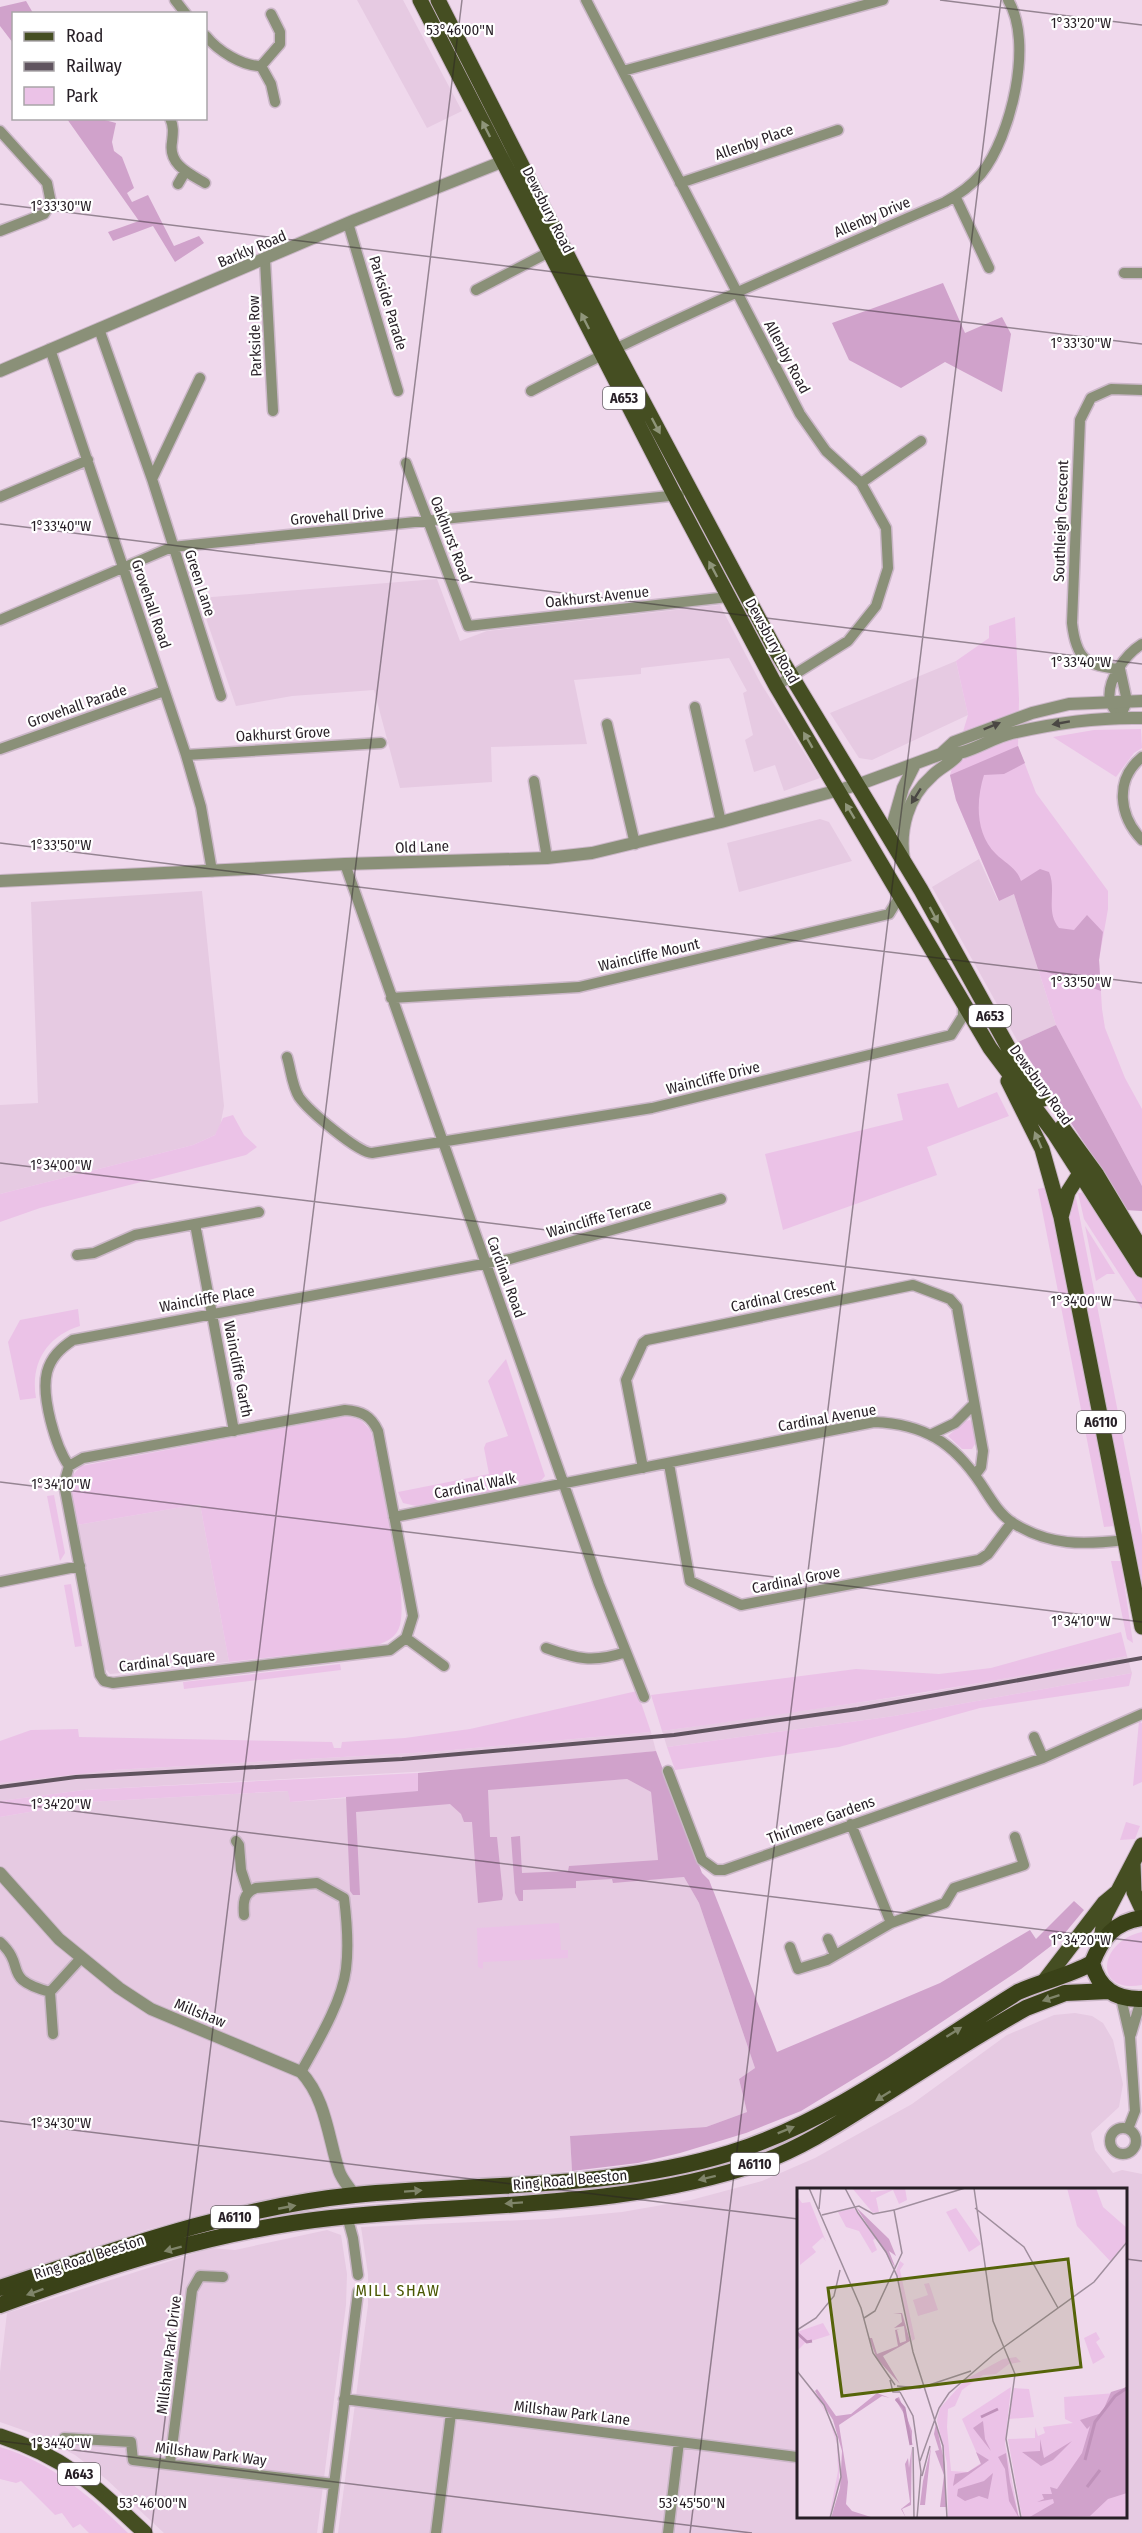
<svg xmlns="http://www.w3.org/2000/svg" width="1142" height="2533" viewBox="0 0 1142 2533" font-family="'Fira Sans Condensed',sans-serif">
<rect width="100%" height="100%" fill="#efd8ec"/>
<path fill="#e6cae2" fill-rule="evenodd" d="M357,0H403L462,111L427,128Z
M437,579L460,641L487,631L720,605L760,682L820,778L784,791L775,765L754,772L745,740L753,735L743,693L747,691L729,658L641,668V674L574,680L587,744L491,747L492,782L400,788L374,690L292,696L236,706L199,598Z
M956,661L968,715L872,760L859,758L830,713Z
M820,819L829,822L852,861L739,892L727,843Z
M979,859L998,901L1014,894L1056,1025L1018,1042L932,887Z
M202,891L224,1106L220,1127L215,1135L193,1145L0,1194V1105L38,1103L31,902Z
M200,1504L229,1662L110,1674L103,1666L77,1525Z
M1127,1656L1132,1673L894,1716L667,1747L662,1731L925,1693Z
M651,1732L656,1751L485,1768L84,1790L0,1801V1783L38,1777L113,1770L431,1752Z
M627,1779L651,1792L660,1879L684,1877L699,1903L755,2068L739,2079L747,2112L706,2127L570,2136L572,2171L306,2192L212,2212L142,2231L0,2280V1817L88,1802L289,1791L290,1802Z
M1075,2013L1092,2016L1103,2023L1113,2040L1123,2084L1119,2107L1091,2133L1095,2150L1113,2173L1122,2170L1142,2174V2533H338L368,2305V2274L361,2227L547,2219L622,2212L691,2200L762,2181L815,2158L912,2104L1007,2035L1054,2015ZM798,2190H1126V2516H798Z
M327,2230L341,2235L347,2274L346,2305L317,2533H164L106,2479L75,2455L37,2435L0,2422V2372L7,2313L211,2248L235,2250Z"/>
<path fill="#ebc2e7" d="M1015,617L1019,699L1018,746L1036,793L1108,891V909L1099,960L1102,1009L1105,1028L1125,1078L1142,1109V1186L1056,1025L1014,894L999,901L956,800L950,775L968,715L956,661L989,638V626Z
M1141,729L1142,748L1134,753L1116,777L1053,737L1094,730Z
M948,1083L958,1108L997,1092L1009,1116L927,1147L937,1175L783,1230L765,1154L903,1120L897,1094Z
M233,1115L244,1135L257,1147L246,1155L40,1208L0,1222V1194L193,1145L215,1135L223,1118Z
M1047,1187L1114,1526L1104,1527L1038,1189Z
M1085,1192L1142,1276V1309L1084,1219L1078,1193Z
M1075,1193L1142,1535V1584L1069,1221Z
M1085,1226L1115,1274H1107L1096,1281Z
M78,1309L80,1326C47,1336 30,1363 36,1398L20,1400L8,1342L20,1320Z
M506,1359L545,1476L539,1483L416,1506L403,1503L398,1492L489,1474L484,1448L486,1443L508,1436L488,1381Z
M346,1416L361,1420L371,1431C378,1470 411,1598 399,1628C395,1638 387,1641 378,1645L229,1662L200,1504L77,1525L70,1484L71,1477L81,1466Z
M970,1420L973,1423L975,1444L972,1449H962L948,1436L965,1421Z
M54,1495L65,1553L60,1561L47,1496Z
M1111,1561H1121L1133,1643L1127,1639Z
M71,1584L82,1646L75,1647L64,1585Z
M1121,1632L1127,1656C973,1686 818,1710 662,1731L651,1695L856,1669L939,1674L991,1668Z
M340,1664L341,1670L184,1689L183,1682Z
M1132,1673L1129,1686L980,1708L839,1747L675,1770L667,1747L894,1716Z
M637,1691L651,1732L431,1752L113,1770L0,1783V1741L31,1730L78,1729L79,1737L332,1742L334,1748H341L342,1742L405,1738L470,1729Z
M1139,1721L1142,1723V1782L1133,1786Z
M418,1773L419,1791L290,1802L288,1791L88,1802L0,1817V1801L84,1790Z
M1126,1822L1140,1826L1135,1839L1120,1840Z
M559,1923L561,1950H568V1958L483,1962V1969L478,1967L477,1928Z
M1142,1932V1985C1092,1994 1099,1941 1142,1932Z
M0,2447C51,2462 91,2497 128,2533H89L80,2524L73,2528L62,2513L55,2515L21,2481L16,2483L0,2479Z"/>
<path fill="#d0a2cb" d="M26,1L33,13L14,14L13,43L0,26V7Z
M67,119H101L116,123L112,142L114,151L122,157L134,188L127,193L132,202L148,195L174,246L199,236L204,243L175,262L153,226L113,241L108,232L139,221Z
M943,283L965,333L1002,317L1011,334L1002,392L945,362L901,388L849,360L832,323Z
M1018,746L1025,763L1004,774L984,775C976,800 975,834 996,854C1005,863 1017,868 1021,881L1040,869L1049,872C1057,890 1045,912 1059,928L1074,930L1087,915L1103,932L1099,960L1101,991L1038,969L1014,894L999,901L956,800L950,775Z
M1056,1025L1142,1186V1211L1124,1210L1088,1149L1018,1042Z
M656,1751L702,1873L709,1880L777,2052L940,1983L1030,1930L1036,1939L1074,1901L1084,1910L1060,1939L1021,1969L888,2058L801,2111L746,2133L680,2153L638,2163L572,2171L570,2136L706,2127L747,2112L739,2079L755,2068L699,1903L684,1877L613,1883L612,1879L576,1881V1888L523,1890V1901H519L515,1893L511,1837L520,1836L522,1873L568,1871L569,1866L658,1860L651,1792L627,1779L488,1790L490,1837H497L503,1895L502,1900L478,1903L472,1822H464L461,1814L450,1804L356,1812L360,1895H353L350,1891L346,1797L418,1791V1773Z"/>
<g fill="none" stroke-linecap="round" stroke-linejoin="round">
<defs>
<path id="minor" d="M175,0L186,14
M586,0L800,414L826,451L861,483L886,528L888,568L876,606L848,641L776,686
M206,36C218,51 242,66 261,66L271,84L275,102
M261,66L280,44V32L271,14
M623,71L883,0
M170,118C174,127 173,133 172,142C168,164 188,173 205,183
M0,131L47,183L51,203L44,214L0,231
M680,183L838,130
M178,184L185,172
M955,196L989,268
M348,223L398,391
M265,260L273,411
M1124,273H1142
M476,290L555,249
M99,329L152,479L221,696
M50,349L186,755L201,807L212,871
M531,391C666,321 805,262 945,202C958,195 971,186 981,174C1011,137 1034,42 1008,0
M406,463L468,626L728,597
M152,479L200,378
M861,483L921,441
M0,497L88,460
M0,620L172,547L679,495
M1120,669C1086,666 1076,659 1072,623L1080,420L1091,398L1111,389L1142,390
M695,707L721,822
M1120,718C1117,713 1111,706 1110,701C1106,680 1126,654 1142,644
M1120,718L1127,701L1120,669
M607,724L635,844
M0,749L164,691
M186,755L381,743
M1142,757C1114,780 1119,816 1142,840
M534,781L547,858
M345,864L599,1584L644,1697
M391,998L579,987L889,914L900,896
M287,1057C291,1070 292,1086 299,1097C308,1110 358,1153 372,1153L652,1108L951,1035L963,1016V1004
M195,1224L234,1431
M77,1255L94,1253L135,1235L259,1212
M345,1410C362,1411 371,1416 378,1431L413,1616L406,1638L390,1650L113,1683L104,1681L100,1675L64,1484L69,1466L83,1458Z
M932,1434L955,1423L974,1404
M669,1464L690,1581L741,1605L979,1560L988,1554L1012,1522
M69,1466C55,1446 41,1396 47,1372C51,1357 61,1348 73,1340L510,1259L721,1199
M643,1468L626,1380L643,1343L647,1340L913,1285L950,1299L957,1307L983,1451L981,1467L975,1475
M394,1517L874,1422C924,1424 953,1442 981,1484C990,1498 999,1514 1013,1523C1050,1546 1083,1545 1125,1540
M0,1582L80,1566
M406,1638L444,1666
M546,1648C577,1659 593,1663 626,1652
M1034,1737L1043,1758
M668,1771L702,1860L716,1870H724L1043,1758L1142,1714
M851,1824L891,1923
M236,1841L239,1845L241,1870L248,1891
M244,1915C243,1903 243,1893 256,1888L317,1883L344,1898C347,1922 349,1945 346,1969C342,2002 317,2043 301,2072
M828,1939L835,1955
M0,1942C28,1968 0,1978 50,1992
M790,1947L798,1969L827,1960L891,1923L945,1903L954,1888L1024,1865L1015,1837
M1121,1998L1130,2037L1135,2111L1128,2129
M53,2034L50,1992L81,1958
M1131,2034L1141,2000
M1110 2141a13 13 0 1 1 26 0a13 13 0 1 1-26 0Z
M347,2216L353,2238L358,2275
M344,2399L797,2457
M64,2438L131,2442L133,2460L334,2484
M170,2463L192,2290L200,2276L223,2277
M328,2533L358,2292
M436,2533L451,2413
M668,2533L679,2442"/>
<path id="tertiary" d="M0,371L355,220L509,159
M941,754C967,757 987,739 1012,733C1055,723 1098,717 1142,718
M889,837L903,788L915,764
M904,860C899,830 908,797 931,777C939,768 949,765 957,756
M0,881L345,864L547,858L592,853L721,822L857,785L941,754L954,742L1032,713L1069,704L1142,701
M0,1873L59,1939L119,1988L151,2009L301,2072C326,2099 328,2137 339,2171C342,2180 350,2188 354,2195"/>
<path id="primary" d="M420,0L675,496L776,686L990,1048L1054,1133L1142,1270
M438,0L614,347L775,649L921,890L1008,1047L1043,1099
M1008,1081L1042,1149L1061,1217L1142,1627
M1062,1127L1097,1175L1142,1250
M1061,1217L1068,1192L1084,1167
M1133,1863L1134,1892L1142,1909
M1100,1944L1105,1916L1142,1845
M1045,1980L1104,1903L1116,1893
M0,2436C66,2457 96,2487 145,2533"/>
<path id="trunk" d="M1142,1918C1114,1922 1102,1938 1092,1963C1099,1989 1116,2000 1142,1999
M0,2288C115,2250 234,2207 355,2195C480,2183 609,2190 730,2153C833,2121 927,2048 1018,1992C1042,1981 1069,1976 1092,1963
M0,2305C107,2266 218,2230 331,2218C475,2202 624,2210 762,2162C801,2148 838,2124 873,2102C923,2070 974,2037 1026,2008L1065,1993L1109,1991"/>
</defs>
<use href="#minor" stroke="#cbb7c8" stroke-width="13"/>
<use href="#tertiary" stroke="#cbb7c8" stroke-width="14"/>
<use href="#primary" stroke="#cbb7c8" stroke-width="17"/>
<use href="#trunk" stroke="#cbb7c8" stroke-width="19"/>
<use href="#minor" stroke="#8a9078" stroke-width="10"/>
<use href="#tertiary" stroke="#8a9078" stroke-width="12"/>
<use href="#primary" stroke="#454e22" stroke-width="15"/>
<use href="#trunk" stroke="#3a4218" stroke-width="16"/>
<path stroke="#60545f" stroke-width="4" d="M0,1787L76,1777L402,1759L674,1735L858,1709L1142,1658"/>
</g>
<defs><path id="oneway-solid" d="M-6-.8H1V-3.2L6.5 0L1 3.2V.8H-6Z" transform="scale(1.5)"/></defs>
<g fill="#8f957a">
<use href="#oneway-solid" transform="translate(486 129) rotate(-117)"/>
<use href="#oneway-solid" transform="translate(585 321) rotate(-117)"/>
<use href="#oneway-solid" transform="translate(656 426) rotate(62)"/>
<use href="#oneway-solid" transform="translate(713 569) rotate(-118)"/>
<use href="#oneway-solid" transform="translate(808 740) rotate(-120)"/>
<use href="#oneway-solid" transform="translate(850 811) rotate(-121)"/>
<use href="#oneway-solid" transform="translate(934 915) rotate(62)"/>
<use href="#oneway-solid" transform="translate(1038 1140) rotate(-113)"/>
</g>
<g fill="#4a4743">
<use href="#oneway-solid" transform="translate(1061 723) rotate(170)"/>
<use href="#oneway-solid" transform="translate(992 726) rotate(-22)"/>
<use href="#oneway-solid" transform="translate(916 796) rotate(122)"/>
</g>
<g fill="#7f8469">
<use href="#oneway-solid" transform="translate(1051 1998) rotate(161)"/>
<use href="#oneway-solid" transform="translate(954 2032) rotate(-32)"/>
<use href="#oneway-solid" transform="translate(883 2096) rotate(148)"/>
<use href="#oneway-solid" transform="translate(786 2130) rotate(-22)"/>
<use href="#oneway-solid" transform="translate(707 2178) rotate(166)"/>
<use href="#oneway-solid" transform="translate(413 2191) rotate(-4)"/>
<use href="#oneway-solid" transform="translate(514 2203) rotate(176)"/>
<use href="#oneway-solid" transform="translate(287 2207) rotate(-11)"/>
<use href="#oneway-solid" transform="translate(173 2249) rotate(165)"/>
<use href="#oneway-solid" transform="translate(35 2292) rotate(160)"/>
</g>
<path fill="none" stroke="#271f26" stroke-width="1.5" stroke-opacity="0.45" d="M940,0L1142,25M0,204L1142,344M0,524L1142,664M0,843L1142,983M0,1163L1142,1303M0,1482L1142,1622M0,1802L1142,1942M0,2121L798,2219M1126,2259L1142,2261M0,2441L752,2533M151,2533L462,0M690,2533L1001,0"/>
<g text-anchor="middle" stroke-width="4.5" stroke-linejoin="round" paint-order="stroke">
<g fill="#fff" stroke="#686267" stroke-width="1.5">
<rect x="603" y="387" width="42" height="22" rx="4.5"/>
<rect x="969" y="1005" width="42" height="22" rx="4.5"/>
<rect x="1077" y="1411" width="48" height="22" rx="4.5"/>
<rect x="731" y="2153" width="48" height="22" rx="4.5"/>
<rect x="211" y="2206" width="48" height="22" rx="4.5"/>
<rect x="58" y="2463" width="42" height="22" rx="4.5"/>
</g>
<g font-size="14" font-weight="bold" fill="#271f26">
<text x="624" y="403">A653</text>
<text x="990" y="1021">A653</text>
<text x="1101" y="1427">A6110</text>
<text x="755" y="2169">A6110</text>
<text x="235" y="2222">A6110</text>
<text x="79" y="2479">A643</text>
</g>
<g font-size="15" fill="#271f26" stroke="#fff">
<text transform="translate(754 142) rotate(-19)" y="5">Allenby Place</text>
<text transform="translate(548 210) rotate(63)" y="5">Dewsbury Road</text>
<text transform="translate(872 217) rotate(-23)" y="5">Allenby Drive</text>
<text transform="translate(252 249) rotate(-23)" y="5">Barkly Road</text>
<text transform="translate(388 303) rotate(73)" y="5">Parkside Parade</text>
<text transform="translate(255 336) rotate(-92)" y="5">Parkside Row</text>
<text transform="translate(787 357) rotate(62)" y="5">Allenby Road</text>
<text transform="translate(337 516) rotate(-5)" y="5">Grovehall Drive</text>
<text transform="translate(1061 521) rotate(-88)" y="5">Southleigh Crescent</text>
<text transform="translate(451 539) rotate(69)" y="5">Oakhurst Road</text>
<text transform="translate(200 583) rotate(72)" y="5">Green Lane</text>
<text transform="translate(597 597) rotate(-6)" y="5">Oakhurst Avenue</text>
<text transform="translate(151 604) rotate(71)" y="5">Grovehall Road</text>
<text transform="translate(772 641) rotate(61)" y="5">Dewsbury Road</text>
<text transform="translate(77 706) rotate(-19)" y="5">Grovehall Parade</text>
<text transform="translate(283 734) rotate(-3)" y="5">Oakhurst Grove</text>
<text transform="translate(422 847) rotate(-2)" y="5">Old Lane</text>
<text transform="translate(649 955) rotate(-13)" y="5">Waincliffe Mount</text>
<text transform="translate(713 1078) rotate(-14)" y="5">Waincliffe Drive</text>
<text transform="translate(1041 1085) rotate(54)" y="5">Dewsbury Road</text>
<text transform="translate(599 1218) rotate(-16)" y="5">Waincliffe Terrace</text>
<text transform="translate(506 1277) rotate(70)" y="5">Cardinal Road</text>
<text transform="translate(783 1296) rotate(-12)" y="5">Cardinal Crescent</text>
<text transform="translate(207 1299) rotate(-10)" y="5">Waincliffe Place</text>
<text transform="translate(238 1369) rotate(79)" y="5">Waincliffe Garth</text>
<text transform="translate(827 1418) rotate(-10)" y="5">Cardinal Avenue</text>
<text transform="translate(475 1486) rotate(-11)" y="5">Cardinal Walk</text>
<text transform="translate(796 1580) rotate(-11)" y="5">Cardinal Grove</text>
<text transform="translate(167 1661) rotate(-7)" y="5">Cardinal Square</text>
<text transform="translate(821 1820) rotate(-20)" y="5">Thirlmere Gardens</text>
<text transform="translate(200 2013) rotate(22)" y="5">Millshaw</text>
<text transform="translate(570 2180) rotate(-5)" y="5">Ring Road Beeston</text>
<text transform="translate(89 2257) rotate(-18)" y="5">Ring Road Beeston</text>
<text transform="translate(169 2355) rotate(-83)" y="5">Millshaw Park Drive</text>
<text transform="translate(572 2413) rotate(7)" y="5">Millshaw Park Lane</text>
<text transform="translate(211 2454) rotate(7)" y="5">Millshaw Park Way</text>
</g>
<g font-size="16" letter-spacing="1.5" fill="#4a5703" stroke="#fff">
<text x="398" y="2296">MILL SHAW</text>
</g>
</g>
<g transform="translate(797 2188)">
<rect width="330" height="330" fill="#efd8ec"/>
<path d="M55,0L73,1L74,4L108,0L110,12L102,16L96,2L79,10L82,24L76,25ZM270,0H299L306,19L330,40V53L314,74L280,38ZM0,8L5,15L13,14L29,54L26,49L15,59L19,64L3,77ZM57,20L79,50L76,52L80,62L75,65L62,43L49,39L41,24ZM159,20L184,56L172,64L149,24ZM103,73L107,76L103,82L118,151L115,153L99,83ZM132,95L141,122L121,128L116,112L131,107L127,96ZM26,135L33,147L8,155L0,163V144ZM299,144L303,151L299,154L308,169L296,176L287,150ZM219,169L224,174L212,176L199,186L186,187L165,202L158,218L151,221L150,239L154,283L171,284L184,275L165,231L214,199L208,256L222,330H151L150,275L140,232L143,220L169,191L206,171ZM12,198L16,203L22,211L31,228L38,245L42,261V295L32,330L41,283L40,256L31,228ZM330,199V330H225L211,251L238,250V239L241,248L248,245L246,239L276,235L268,231L267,209L319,205ZM217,200L232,201L237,229L211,231Z" fill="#ebc2e7"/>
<path d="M59,19L92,51L99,68L92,63L99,81ZM105,125L113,153L86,168L103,196L80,171L72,150H75L80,166L101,158L98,142L103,141L100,142L103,155L109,153L107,138L97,140L105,134L104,126H96ZM330,199V305L311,311L293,328L231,330L257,315L256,311L240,314L247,311L245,306H255L253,299L260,301L285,265L293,238L290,241L283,232L305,225L314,204ZM20,201L39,228L54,226L80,205L93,210L85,208L42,237L51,294L49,316L55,323L77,330H34L43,300L45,263L36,232L18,203ZM102,209L115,243L114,317L105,321L109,330L104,321L113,314L108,276L111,270L112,280L115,258L109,229L98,211ZM186,233L188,251L194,263L176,240ZM139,235L148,277L149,319H143L147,287L138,263L142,262L137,246ZM243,251L247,270L275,253L256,272L244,278L225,264L243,263ZM134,259L128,317H123L126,293ZM179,264L192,272L156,298L158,286L171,284L184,276ZM209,265L213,294L222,330L212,313L208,281L201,269ZM196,285L191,311L182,308L168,313L160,308L161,301L187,293Z" fill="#d0a2cb"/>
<path fill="none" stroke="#bf91ba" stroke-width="3" d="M0,145L10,154L15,153M99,211L107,220L114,257M184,229L201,221M288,272L298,234L318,208L330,200M290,299L303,282"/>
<path fill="none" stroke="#9f8e9d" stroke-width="1.5" d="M12,0L64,120L76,165L98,197M48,0L61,25L89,64L100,88L116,164L146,258L150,330M177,0L196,133L218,186L209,251L224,330M178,20L227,59L261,120M22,21L24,0M25,27L62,18L76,26L97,22M67,130L78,123L105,65L97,22L168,0M0,142L19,130L37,108L43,82M0,183L27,217L40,249L44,289L33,330M93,192L96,204H103M100,198L123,200L174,183M103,204L116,228L124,284L120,330M116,259L117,330M123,273L142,220L152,205L196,167L297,94L330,54M125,288L133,258"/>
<path fill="#556409" fill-opacity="0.15" stroke="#556409" stroke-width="3" d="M271,71L284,179L45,208L31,100Z"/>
<rect width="330" height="330" fill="none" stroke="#271f26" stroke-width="3"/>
</g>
<g font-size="15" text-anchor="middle" fill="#271f26" stroke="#fff" stroke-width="4.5" stroke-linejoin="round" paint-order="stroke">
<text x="1081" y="28">1°33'20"W</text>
<text x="460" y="35">53°46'00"N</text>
<text x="61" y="211">1°33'30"W</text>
<text x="1081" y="348">1°33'30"W</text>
<text x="61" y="531">1°33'40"W</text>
<text x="1081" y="667">1°33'40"W</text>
<text x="61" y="850">1°33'50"W</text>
<text x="1081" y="987">1°33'50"W</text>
<text x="61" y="1170">1°34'00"W</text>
<text x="1081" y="1306">1°34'00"W</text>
<text x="61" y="1489">1°34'10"W</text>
<text x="1081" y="1626">1°34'10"W</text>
<text x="61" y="1809">1°34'20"W</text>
<text x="1081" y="1945">1°34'20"W</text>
<text x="61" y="2128">1°34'30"W</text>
<text x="61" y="2448">1°34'40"W</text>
<text x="153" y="2508">53°46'00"N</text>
<text x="692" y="2508">53°45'50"N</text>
</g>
<rect x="12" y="12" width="195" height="108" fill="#ffffff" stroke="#a9a5a8" stroke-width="1.5"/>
<rect x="24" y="32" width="30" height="9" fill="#454e22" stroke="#a9a5a8" stroke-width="1.5"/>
<text x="66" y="42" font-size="18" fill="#271f26">Road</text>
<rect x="24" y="62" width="30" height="9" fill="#60545f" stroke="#a9a5a8" stroke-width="1.5"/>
<text x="66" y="72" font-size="18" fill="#271f26">Railway</text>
<rect x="24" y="87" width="30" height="18" fill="#ebc2e7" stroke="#a9a5a8" stroke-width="1.5"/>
<text x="66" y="102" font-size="18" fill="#271f26">Park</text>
</svg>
